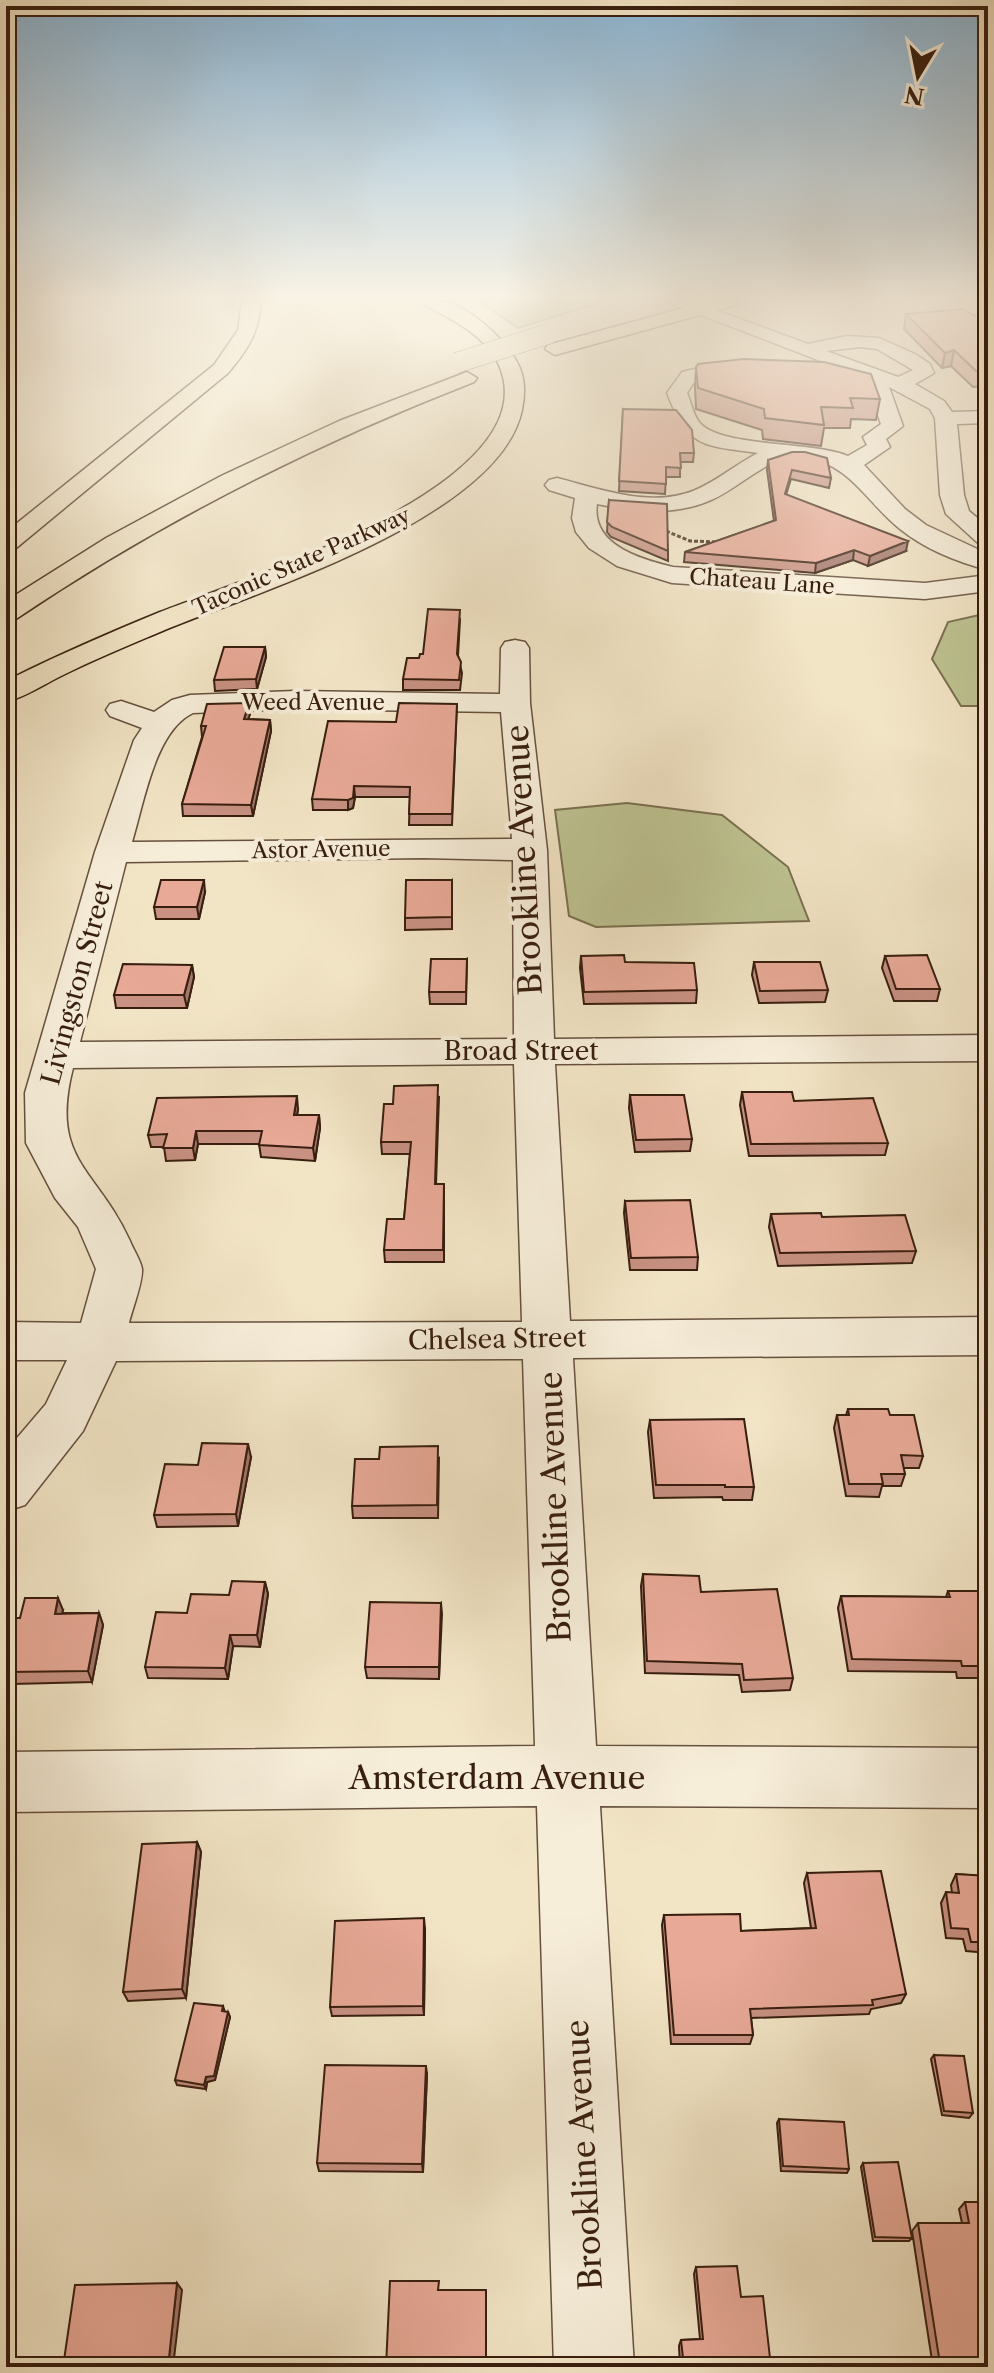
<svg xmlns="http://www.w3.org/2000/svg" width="994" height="2373" viewBox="0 0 994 2373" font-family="'Libre Caslon Text',serif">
<rect width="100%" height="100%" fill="#f2e5c6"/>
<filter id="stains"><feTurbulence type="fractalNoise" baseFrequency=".0025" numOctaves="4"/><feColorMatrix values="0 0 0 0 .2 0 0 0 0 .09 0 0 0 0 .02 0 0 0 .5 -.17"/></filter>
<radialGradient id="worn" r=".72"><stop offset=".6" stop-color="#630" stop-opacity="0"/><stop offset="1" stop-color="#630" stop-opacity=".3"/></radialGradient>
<path fill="#bec392" stroke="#7b7050" stroke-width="2" d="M479,301H605L518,328Z
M988,613V706H961L932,659L948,622Z
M627,803L722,815L788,867L809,921L596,927L569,916L555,810Z"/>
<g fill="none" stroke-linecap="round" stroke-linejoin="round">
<defs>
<path id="minor" d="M665,301H691L808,344L847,336L879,338L915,354L930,364L934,373L915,384L944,401L952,412L988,411V423L957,424L964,495L969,511L988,527V546L979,544L946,514L940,495L935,418L930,409L889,387L903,426L886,439L890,447L864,465L905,509L926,525L988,554V570C957,562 925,549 900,529C867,503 850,463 804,458C768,454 742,487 711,500C675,516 635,512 597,504C591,545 640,559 673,567L925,583L988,575V591L925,599L672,583L617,566L589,548L576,532L572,518L575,498L549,490L545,485L549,480L557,478C600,489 649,508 693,491C716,482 736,464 758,453C702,445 689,449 667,393L682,372C739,358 806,362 862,377ZM860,347L877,349L913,370L898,377L826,351ZM742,376L822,379L870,392L881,424L863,437L867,445L848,456C814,441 719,448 699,422C693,414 691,402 687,393L695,381Z
M515,640L525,642L529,648L530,703L547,850L554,1039L988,1035V1061L555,1064L570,1321L988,1317V1355L573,1358L596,1746L988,1748V1808L600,1806L634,2367H554L537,1806L6,1812V1752L535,1746L523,1359L116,1361L83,1431L25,1505L6,1511V1451L46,1404L67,1360H6V1322L81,1323L96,1269L78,1227L55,1198L26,1143L25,1093L95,852L134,740L142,728L110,716L106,710L110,704L121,701L154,712L172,700L190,695L295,691L500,694L501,648L505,642ZM295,709L501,712L512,839L132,842C144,803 155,731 193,713ZM423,858L513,860L514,1039L80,1042L126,862ZM514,1064L522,1322L129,1323C132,1310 143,1282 142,1269C141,1261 133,1249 130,1241C97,1168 49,1161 73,1068Z"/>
<path id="highway" d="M242,301H260C261,331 246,352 228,373L15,549L6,551V532L214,365L238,330Z
M421,301C429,301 439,300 446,302C471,309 497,333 512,354C525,372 526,389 522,410C499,519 253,593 160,632C127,646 93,660 61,676C43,685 25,697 6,702V681L16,676C63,653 111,632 160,612C238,581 531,490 503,377C497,349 471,330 447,317C438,312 428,308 421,301Z
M709,301H739L736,305L555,355L545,349L548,345Z
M467,372L477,378L474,382C312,445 160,522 16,619L6,621V601L106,538L221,476L339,421Z"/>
</defs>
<use href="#minor" stroke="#66503d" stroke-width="3"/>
<use href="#highway" stroke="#381e0f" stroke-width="3"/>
<path stroke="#381e0f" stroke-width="3" stroke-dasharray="4 2" stroke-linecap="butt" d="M666,531L690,541L718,542"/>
<use href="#minor" fill="#f7eeda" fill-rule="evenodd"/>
<use href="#highway" fill="#f2e5c6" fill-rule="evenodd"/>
<defs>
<path id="highway-bridge" d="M456,363L548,334"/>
</defs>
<use href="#highway-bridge" stroke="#381e0f" stroke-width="21" stroke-linecap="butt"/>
<use href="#highway-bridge" stroke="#f2e5c6" stroke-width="20"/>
</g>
<path fill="#c89182" stroke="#381e0f" stroke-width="2" d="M906,314L988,323V386L973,387L951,366L942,368L904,329Z
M696,367L880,399L876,420L851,419L850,428H824L821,446L763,439L762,430L696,409L695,387Z
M623,409L694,453L693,462H680V477H666L665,494L619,491Z
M768,460L831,478L829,488L791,479L786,495L906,551L868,566L853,560L815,573L684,562L685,552L774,521L767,470Z
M609,500L668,551V561L611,537L607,532Z
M460,620L458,656L462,673L460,690H403V679L419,658Z
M265,647L266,657L257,689L215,691L214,680Z
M249,703L250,714L248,719L270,720L271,731L253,816H183L182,804L202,737L201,726Z
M457,704L452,825H409L410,797H355L353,808L348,810H313L312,799L396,722Z
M452,880V929L405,930V918Z
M205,892L199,919H156L154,907Z
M581,956L625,962L697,990L696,1003L584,1004L580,968Z
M885,956L940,989L937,1001H894L882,968Z
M467,959L466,1004H430L429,992Z
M754,962L828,990L825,1002L759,1003L752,975Z
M192,965L194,977L187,1008H116L114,995Z
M742,1092L794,1101L888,1143L885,1155L749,1156L740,1105Z
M630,1095L692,1139L690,1151L635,1152L629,1108Z
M439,1097L436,1184H444V1262H385L384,1250L404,1219L410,1154H382L381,1142L393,1104Z
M298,1109L297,1115H319L320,1128L315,1161L261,1157L259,1144H198L195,1160L166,1161L164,1147H151L148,1135Z
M625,1201L698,1257L697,1270H630L624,1213Z
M771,1214L822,1217L916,1251L912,1263L778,1266L769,1227Z
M848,1409L890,1415L923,1456L919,1468H903L905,1474L901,1486H882L879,1497L846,1496L834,1428L837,1415H846Z
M650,1420L754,1487L752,1500H723L722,1497L654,1498L648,1432Z
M251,1457L238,1526L157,1527L154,1515L198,1465Z
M439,1458L438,1518H353L352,1506Z
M643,1574L701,1592L793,1678L790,1690L742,1692L739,1675L645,1673L641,1586Z
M265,1582L268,1594L260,1647L233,1646L228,1679L148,1678L145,1667L187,1613L229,1595Z
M948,1591H988V1678H957L956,1672L848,1671L838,1608L841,1596L946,1597Z
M441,1603L439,1679L367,1678L365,1667Z
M63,1610L62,1613H99L103,1625L92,1682L13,1684L8,1673H6V1618H20Z
M197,1842L201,1852L186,1998L128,2001L123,1992Z
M986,1862L988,1863V1953L966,1951L963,1939L946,1938L941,1903L946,1892L952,1893L951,1885L956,1874L981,1876V1873Z
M807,1873L906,1994L901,2003L871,2009L869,2014L751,2018L753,2035L750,2044H671L662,1925L664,1915L741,1931L811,1928L804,1883Z
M425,1929L424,2015L332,2016L330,2007Z
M223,2006L225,2012H228L230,2017L215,2080L207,2082L206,2089L177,2085L175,2080Z
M934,2055L973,2113L969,2118L942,2115L931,2059Z
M427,2074L423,2172L319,2171L317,2163Z
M779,2119L849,2169L847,2173L781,2171L777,2123Z
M863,2163L912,2238L909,2241H873L861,2167Z
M965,2202H988V2367H933L912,2231L918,2223H962L959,2209Z
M696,2267L741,2297L771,2367H680L679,2346L681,2340L700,2339L694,2274Z"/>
<path fill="#a2766a" stroke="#381e0f" stroke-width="2" d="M954,350L951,366L942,368L945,353Z
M908,541L906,551L868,566L870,556Z
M854,550L853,560L815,573L816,563Z
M265,647L266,657L257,689L256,679Z
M249,703L250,714L245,730L244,719Z
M270,720L271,731L253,816L251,805Z
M354,786L355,797L353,808L348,810V800Z
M204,880L205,892L199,919L197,907Z
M192,965L194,977L187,1008L184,995Z
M297,1096L298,1109L295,1127L294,1115Z
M319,1115L320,1128L315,1161L313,1148Z
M196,1131L198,1144L195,1160L193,1148Z
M248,1444L251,1457L238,1526L236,1514Z
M265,1582L268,1594L260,1647L257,1635Z
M58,1598L63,1610L59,1625L55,1614Z
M441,1603L442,1614L439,1679V1667Z
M99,1613L103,1625L92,1682L88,1671Z
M230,1635L233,1646L228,1679L225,1668Z
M197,1842L201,1852L186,1998L182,1989Z
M424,1918L425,1929L424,2015L423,2006Z
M228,2012L230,2017L215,2080L207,2082L206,2089L204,2085L206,2077Z
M426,2066L427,2074L423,2172L422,2164Z
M177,2283L182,2290L173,2367H168Z"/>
<path fill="#e8a997" stroke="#381e0f" stroke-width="2" d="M963,309L988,323V371H976L954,350L945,353L906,314Z
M744,359L824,362L871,374L880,399L850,398L853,408L821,407L824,425L765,418L764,409L698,388L696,367L698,364Z
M623,409L676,410L692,430L694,453H680L681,468L666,467V484L619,481Z
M792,452H805L827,458L831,478L792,470L785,494L908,541L870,556L854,550L816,563L685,552L776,520L768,460Z
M609,500L667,504L668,551L612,527L607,522Z
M428,609L460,610L457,654L461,662L459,680L403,679L407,658H419L420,654H423Z
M224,647H265L256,679L214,680Z
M249,703L244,719L270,720L251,805L182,804L206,726H201L207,704Z
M399,703L457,704L452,814H409L410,787L354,786L353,798L348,800L312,799L328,721L396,722Z
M161,880H204L197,907H154Z
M406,880H452V917L405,918Z
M624,955L625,962L694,963L697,990L584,992L581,956Z
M927,955L940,989H896L885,956Z
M431,959H467L466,992H429Z
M754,962H820L828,990L760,991Z
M123,964L192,965L184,995H114Z
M438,1085L435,1184H444L443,1250H384L387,1219H404L411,1142H381L384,1104H393L394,1086Z
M742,1092H792L794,1101L873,1098L888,1143L751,1144Z
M630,1095H684L692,1139L636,1140Z
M297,1096L294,1115H319L313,1148L259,1145L262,1131H196L193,1148H163L167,1134L148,1135L157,1098Z
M690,1200L698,1257L631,1258L625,1201Z
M821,1213L822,1217L905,1215L916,1251L780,1253L771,1214Z
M848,1409H888L890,1415H914L923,1456L901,1455L905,1474H881L883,1484H849L837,1415H849Z
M744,1419L754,1487H725V1485H656L650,1420Z
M202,1443L248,1444L236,1514L154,1515L165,1464L198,1465Z
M438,1446L437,1505L352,1506L355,1459H379L380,1447Z
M643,1574L699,1576L701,1592L777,1589L793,1678L744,1680L742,1664L647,1661Z
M232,1581L265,1582L257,1635H230L225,1668L145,1667L156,1612L187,1613L191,1594L229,1595Z
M948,1591H988V1666H962L961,1661L852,1659L841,1596L950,1597Z
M25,1598H58L55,1614L99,1613L88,1671L8,1672L11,1661H6V1618H20Z
M370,1602L441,1603L439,1667H365Z
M197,1842L182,1989L123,1992L142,1844Z
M881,1871L906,1994L872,2000L873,2005L750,2009L753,2035H674L664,1915L740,1914L741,1931L816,1928L807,1873Z
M956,1874L988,1876V1942H971L968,1929L951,1928L946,1892L959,1893Z
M424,1918L423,2006L330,2007L335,1921Z
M194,2003L223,2006L222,2011L228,2012L214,2076L206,2077L204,2085L175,2080Z
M934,2055L964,2056L973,2113L944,2111Z
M325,2065L426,2066L422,2164L317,2163Z
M779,2119L844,2122L849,2169L783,2166Z
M898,2162L912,2238L875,2237L863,2163Z
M965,2202H988V2364H940L918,2223H969Z
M737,2266L741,2297L763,2296L771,2367H684L681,2340L703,2339L696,2267Z
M390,2281H439L438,2290H486V2367H386Z
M177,2283L168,2367H63L75,2285Z"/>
<linearGradient id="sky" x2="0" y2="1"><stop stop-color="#8bb7d8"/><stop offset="0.47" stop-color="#f9f3e5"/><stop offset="1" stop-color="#f9f3e5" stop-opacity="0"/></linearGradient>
<rect width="994" height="634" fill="url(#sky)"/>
<g text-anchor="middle" stroke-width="8" stroke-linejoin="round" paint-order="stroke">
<g font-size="22" fill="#381e0f" stroke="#f7eeda">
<text transform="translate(301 561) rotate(-24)" y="8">Taconic State Parkway</text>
<text transform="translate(762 581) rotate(4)" y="8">Chateau Lane</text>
<text x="313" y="710">Weed Avenue</text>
<text transform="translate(321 849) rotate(-1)" y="8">Astor Avenue</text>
</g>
<g font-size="26" fill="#381e0f" stroke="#f7eeda">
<text transform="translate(77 983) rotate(-75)" y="9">Livingston Street</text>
<text x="521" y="1060">Broad Street</text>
<text transform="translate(497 1339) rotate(-1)" y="9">Chelsea Street</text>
</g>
<g font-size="32" fill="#381e0f" stroke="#f7eeda">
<text transform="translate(524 860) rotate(-93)" y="11">Brookline Avenue</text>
<text transform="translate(555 1507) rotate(-92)" y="11">Brookline Avenue</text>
<text x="497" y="1789">Amsterdam Avenue</text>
<text transform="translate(584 2155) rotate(-93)" y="11">Brookline Avenue</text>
</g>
</g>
<rect width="994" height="2373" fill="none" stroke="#f2e5c6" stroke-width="32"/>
<rect x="8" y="8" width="978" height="2357" fill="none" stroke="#381e0f" stroke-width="4"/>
<rect x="16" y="16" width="962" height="2341" fill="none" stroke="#381e0f" stroke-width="2"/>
<g transform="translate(918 76) rotate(190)" stroke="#f7eeda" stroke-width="6" paint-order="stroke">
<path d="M0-6L14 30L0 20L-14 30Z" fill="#381e0f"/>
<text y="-12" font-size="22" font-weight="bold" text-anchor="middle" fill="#381e0f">N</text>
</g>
<rect width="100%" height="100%" filter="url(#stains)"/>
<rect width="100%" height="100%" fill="url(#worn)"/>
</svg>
